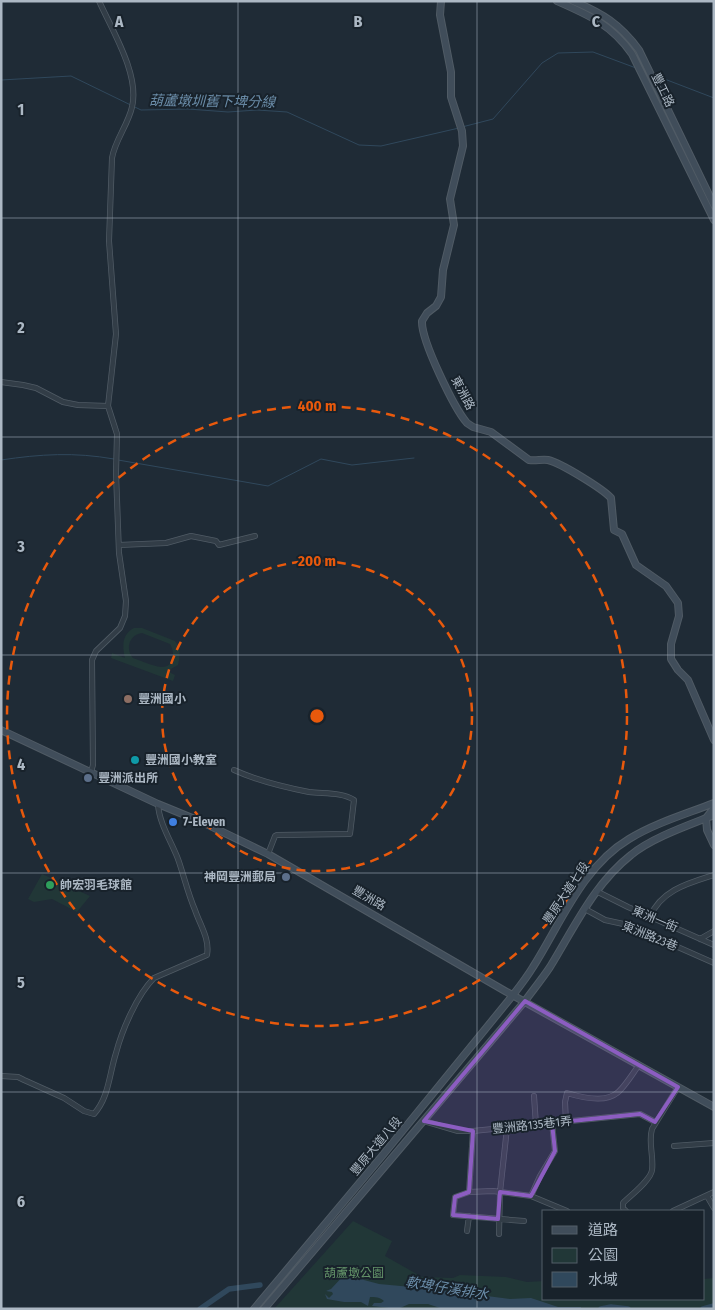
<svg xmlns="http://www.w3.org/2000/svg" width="715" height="1310" viewBox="0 0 715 1310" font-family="'Fira Sans Condensed','Noto Sans TC',sans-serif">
<rect width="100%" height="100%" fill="#1f2b36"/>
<path fill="#213737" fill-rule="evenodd" d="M134,628H142L175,641C181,648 180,657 178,665L167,671L175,675L173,681L111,658L112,653L125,658C122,646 122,634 134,628ZM142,633L170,644C175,652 175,668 161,667C152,666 142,661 133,658C125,649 129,635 142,633Z
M42,874L90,896L77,912L52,899L34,902L28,899Z
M353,1221L392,1241L385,1256L422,1277L453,1278L460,1275L506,1277L527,1282L544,1281V1299H704V1279L714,1278V1309H274Z"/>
<path fill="#30485c" d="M345,1274L360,1277L364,1280L379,1284L433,1289L510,1299L531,1298L558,1307H581V1309H443L428,1304H409L398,1309L372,1306L374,1303H381L384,1301C380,1297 375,1297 370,1297L368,1306L361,1302H344L327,1299L325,1294L329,1298L333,1294L332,1292L326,1291L331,1289Z"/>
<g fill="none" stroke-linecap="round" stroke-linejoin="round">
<path stroke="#30485c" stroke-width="1" d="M654,75L714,98
M1,80L71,76L141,110L188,109L228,112L257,110L287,112L359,145L381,146L459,128
M462,127L493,119L542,63L558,53L593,52L636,68
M1,460C41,454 74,452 114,459
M118,460L268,486L321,459L352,465L414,458"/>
<path stroke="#30485c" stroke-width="5.5" d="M200,1309L229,1289L260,1285
M601,1309L611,1307L628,1309
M703,1309L714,1306"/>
<defs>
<path id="street" d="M1,382L23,385L36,388L63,402L78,405L108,406
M119,545L166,543L191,536L216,541L219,545L255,536
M234,770C258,781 283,787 309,792C323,794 342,792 354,800L350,834L277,835L275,836L268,854
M91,772L93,765L92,660L96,651L120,628L125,616L126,601L119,553L116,473L117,434L108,406L116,334L109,241L112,158C115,140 128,125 132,107C140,75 112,30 99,1
M596,891L628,907L714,945
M585,909L605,920L628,925L714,963
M650,917C661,890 689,883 714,875
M700,939L714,931
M1,1076L18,1077L24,1080L64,1098L84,1111L94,1114C109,1097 109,1075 116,1053C122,1030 137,995 154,978L207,955C210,939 200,925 195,910C188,894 184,876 178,859C171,841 159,823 158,804
M534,1096L536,1125
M424,1121L458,1131H473L640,1114L655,1122
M566,1122L565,1102L567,1093C580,1097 605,1103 617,1093C624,1088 633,1073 639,1065
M473,1131L469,1192L493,1191L531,1196L567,1211
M674,1146L714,1143
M469,1192L455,1197L453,1215L524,1221
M531,1196L540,1176L555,1151L552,1123
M707,1196L714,1208
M626,1211L623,1208V1203C630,1196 651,1180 652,1170C654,1156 648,1143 652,1129L678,1087
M673,1211L714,1192
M467,1231L469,1216
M499,1234L500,1192L507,1128"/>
<path id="secondary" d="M441,1L440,15L451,72V97L462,131L463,146L450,199L454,225L443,270L441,297L436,306L427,313L422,321C421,340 454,408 467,423L473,427L491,432L529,460C536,461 542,459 548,460C561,463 603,489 611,498L614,530L622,534L636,565L666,586L678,603L679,616L671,644V659L678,670L688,680L714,740
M557,1C589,15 612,25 632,54L714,220
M573,1C602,13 620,24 639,50L714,205
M1,730L158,804L202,822L268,854L505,991L714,1107
M714,808L706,818L707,830L714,845
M254,1309L382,1156L513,995C520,986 527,977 533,967C561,923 582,867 629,839C655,823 686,814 714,803
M264,1309L525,1001C533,990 542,979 550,967C574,928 594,884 631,855C651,838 689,825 714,815"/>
</defs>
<use href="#street" stroke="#505b65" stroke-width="6"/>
<use href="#secondary" stroke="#505b65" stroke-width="8"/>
<use href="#street" stroke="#323d47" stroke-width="4.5"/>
<use href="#secondary" stroke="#404d5a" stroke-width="6"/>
</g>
<path fill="#8c5dc1" fill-opacity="0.2" stroke="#8c5dc1" stroke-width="4" stroke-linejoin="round" d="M525,1001L678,1087L655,1122L640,1114L552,1123L555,1151L531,1196L500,1192L498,1219L453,1215L455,1197L469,1192L473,1131L424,1121Z"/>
<path fill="none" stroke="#acb8c4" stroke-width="1" stroke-opacity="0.55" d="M238,1V1309M477,1V1309M1,218H714M1,437H714M1,655H714M1,873H714M1,1092H714"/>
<g fill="none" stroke="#e8590c" stroke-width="2.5" stroke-dasharray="9 6">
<circle cx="317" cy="716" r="155"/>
<circle cx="317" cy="716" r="310"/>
</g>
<circle fill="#8d6e63" stroke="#18222b" stroke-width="2" cx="128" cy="699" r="5"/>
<circle fill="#0f9aa8" stroke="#18222b" stroke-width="2" cx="135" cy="760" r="5"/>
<g fill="#5c6f8a" stroke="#18222b" stroke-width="2">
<circle cx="88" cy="778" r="5"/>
<circle cx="286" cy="877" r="5"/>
</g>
<circle fill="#3f7fe0" stroke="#18222b" stroke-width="2" cx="173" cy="822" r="5"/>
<circle fill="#2e9e5b" stroke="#18222b" stroke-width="2" cx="50" cy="885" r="5"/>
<g text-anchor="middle" stroke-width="4" stroke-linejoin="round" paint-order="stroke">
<g font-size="12" fill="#acb8c4" stroke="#18222b">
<text transform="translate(663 90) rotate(64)" y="4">豐工路</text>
<text transform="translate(463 393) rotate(62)" y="4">東洲路</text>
<text transform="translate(566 893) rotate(-56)" y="4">豐原大道七段</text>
<text transform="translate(369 898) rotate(30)" y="4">豐洲路</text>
<text transform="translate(655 919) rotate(23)" y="4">東洲一街</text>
<text transform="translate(650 936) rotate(22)" y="4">東洲路23巷</text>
<text transform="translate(532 1125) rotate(-6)" y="4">豐洲路135巷1弄</text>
<text transform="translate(376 1146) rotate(-50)" y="4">豐原大道八段</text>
</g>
<g font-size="12" font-weight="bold" fill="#acb8c4" stroke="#18222b" text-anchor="start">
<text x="138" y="703">豐洲國小</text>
<text x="145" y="764">豐洲國小教室</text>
<text x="98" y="782">豐洲派出所</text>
<text x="183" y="826">7-Eleven</text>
<text x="276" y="881" text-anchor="end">神岡豐洲郵局</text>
<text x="60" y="889">帥宏羽毛球館</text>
</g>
<g font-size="12" fill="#649469" stroke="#18222b">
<text x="354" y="1277">葫蘆墩公園</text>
</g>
<g font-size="14" font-style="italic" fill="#6b8da9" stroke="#18222b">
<text transform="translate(212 101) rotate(1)" y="5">葫蘆墩圳舊下埤分線</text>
<text transform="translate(447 1288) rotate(9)" y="5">軟埤仔溪排水</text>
</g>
</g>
<g font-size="16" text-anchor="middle" font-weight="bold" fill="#acb8c4" stroke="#18222b" stroke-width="4" stroke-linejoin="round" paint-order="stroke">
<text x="119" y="27">A</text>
<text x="358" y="27">B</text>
<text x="596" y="27">C</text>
<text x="21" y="115">1</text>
<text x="21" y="333">2</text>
<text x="21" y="552">3</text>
<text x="21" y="770">4</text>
<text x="21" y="988">5</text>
<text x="21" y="1207">6</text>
</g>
<circle cx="317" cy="716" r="8" fill="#e8590c" stroke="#18222b" stroke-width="2.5"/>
<g font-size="15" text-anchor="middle" font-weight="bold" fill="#e8590c" stroke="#18222b" stroke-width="4" stroke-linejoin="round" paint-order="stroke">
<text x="317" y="411">400 m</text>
<text x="317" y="566">200 m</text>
</g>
<rect width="715" height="1310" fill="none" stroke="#acb8c4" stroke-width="5"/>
<rect x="542" y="1210" width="162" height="90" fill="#18222b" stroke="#535e68"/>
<rect x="552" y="1226" width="25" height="8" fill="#404d5a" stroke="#535e68"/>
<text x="588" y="1235" font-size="15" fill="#acb8c4">道路</text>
<rect x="552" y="1248" width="25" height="15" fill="#213737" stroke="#535e68"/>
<text x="588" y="1260" font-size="15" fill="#acb8c4">公園</text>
<rect x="552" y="1272" width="25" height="15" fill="#30485c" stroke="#535e68"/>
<text x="588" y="1285" font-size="15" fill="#acb8c4">水域</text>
</svg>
